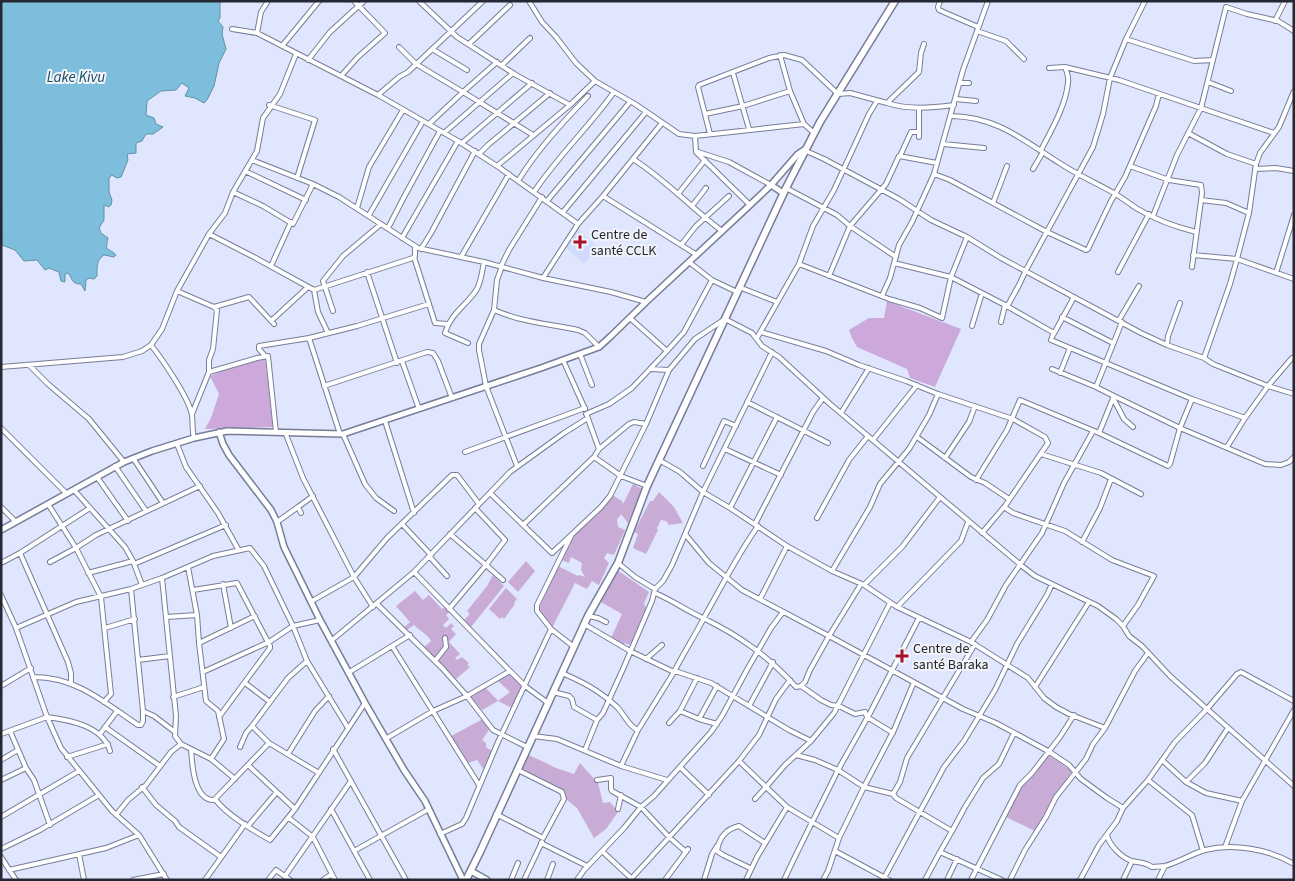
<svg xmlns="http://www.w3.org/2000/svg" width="1295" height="881" viewBox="0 0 1295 881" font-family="'Source Sans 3',sans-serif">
<rect width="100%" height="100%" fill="#dfe6fd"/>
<path fill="#d0dbfe" d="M577,228L598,248L584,264L564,246Z"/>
<path fill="#c9acd6" d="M633,484L642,489L628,523L620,513L621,515L617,519L618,527L625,530L614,555L607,553L604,558L609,563L599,585L592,581L587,589L575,583L552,628L538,611L558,566L578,576L579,575L585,577L581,570L582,563L571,557L569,563L561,560C566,550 572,539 579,529C590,517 603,508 613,495L623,502L622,506Z
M659,492L674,507L683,523L669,525L666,521L661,520L657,528L658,530L646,554L633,548L638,534L634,532L650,501H653Z
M526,561L535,571L518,592L508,582Z
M614,568L649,592L644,603L646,608L630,645L625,643L623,645L611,638L622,614L599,601Z
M493,575L504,586L471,627L464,620L470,614L467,611L487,586Z
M506,588L517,599L514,603L515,604L504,619L502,617L500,619L489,609Z
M415,591L423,600L429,595L442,609L445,607L450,612L446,615L449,619L443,625L446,628L451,623L454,626L451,629L456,634L449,642L460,654L455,658L457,660L462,657L469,663L467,665L470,667L456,679L424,647L431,641C429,636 419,630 414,625L407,630L404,627L410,622L396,606Z
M510,675L524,687L512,708L498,701L510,692L498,681Z
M486,688L498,701L482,710L471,697Z
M483,719L489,730L482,740L486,743V747L492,751L484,770L477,760L468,763L451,736Z
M527,754L556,768L574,774L580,763L598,783L603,803L610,802L618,812L606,829L594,838L577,808L561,795L522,774L521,768Z
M1048,755L1072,771L1049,805L1046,815L1035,831L1004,816L1024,782Z"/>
<path fill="#cca9da" d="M887,301L961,329L935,387L910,378L907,369L857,347L852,338L849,330L869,318H884Z
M265,357L273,427L205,429L211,418L219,394L210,376L232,367Z"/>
<path fill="#7cbedb" stroke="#6291a8" d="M1,1H220V18L218,21L223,27L222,34L226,49L219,63L214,86L207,100L204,103L195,98L185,96L189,88L182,83L176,90L161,91L147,101L146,115L154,118L156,124L163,127L153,134H146L142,141L136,143V153L127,154L128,160L121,177L117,178L112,175L109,178V192L112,200L111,205L109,207L104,205V220L99,228L101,233L108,238C105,253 107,246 116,255L114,257L104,255C96,260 97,268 97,276L94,279L89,278L86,280L85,291L81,284C71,284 73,279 68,273L65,274V282L61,281L59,272L49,268L45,270L37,260L24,261L15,250L2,245Z"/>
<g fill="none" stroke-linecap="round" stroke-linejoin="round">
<defs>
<path id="street" d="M419,1L457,37L516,75L570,105
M529,1L542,22L556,37L576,63L595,81L635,104L679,134L695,136L804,124L814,133
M940,1L938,7L939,10L978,27
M1275,21L1285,1
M232,29L257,33L378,95L458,141L497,166L578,224
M977,31L1006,41L1024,59
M257,33L261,12L268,1
M1126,39L1194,61L1213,60
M469,44L510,5
M282,46L319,1
M399,47L416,64L463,92L429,124
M432,49L467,70
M780,55L790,91L804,124
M308,60L330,32L364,1
M497,62L463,92L533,135
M502,65L530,38
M1049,68L1065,67L1119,80L1274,133
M733,73L749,129
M341,76L358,57L385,33L354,1
M1208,82L1231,91
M960,83H969
M378,95L399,77L408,72L483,1
M956,99L976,101
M887,103C909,110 931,108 954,105
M269,105L315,120L297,178
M919,108V137
M705,114L743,106L790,91
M952,116C998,117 1024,141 1061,164C1078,175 1096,183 1114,193C1122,198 1129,203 1136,208C1154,219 1176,227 1196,232
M444,133L513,73
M1188,133L1227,154L1256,164
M710,134L698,87L699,85L769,58L784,55L802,60L838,94L850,93L887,103L919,72L921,53L924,44
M695,136L696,152L750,205
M462,143L532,83
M943,144L984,148
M804,150L824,159L899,199L931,220L967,237L1001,258L1141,333L1167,345L1204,358L1213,364L1268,386L1294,394
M1041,150C1051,131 1066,105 1068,83C1069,77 1067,72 1065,67
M698,152L729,162L771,185
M479,154L488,145L550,93
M900,156L911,132H919
M633,159C666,180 691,208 722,231
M252,160L313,184L339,197L418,248L484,262L543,278L611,292L646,302
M497,166L570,105L595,81
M1130,166L1169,180L1201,185L1202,193L1192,267
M1033,169L1043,152
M1255,169L1276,168L1294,171
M245,171L306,200
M934,174L950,180L1047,232L1086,250L1088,249L1111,201L1125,177L1156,106L1159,94
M518,181C537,150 563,122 588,96
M786,188L837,215L850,226L896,257
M233,192L263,206L293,224L313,184
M534,192C558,156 589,127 614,92
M678,194L705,160
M603,196L697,255
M1201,200L1226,203L1249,213
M547,201L630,102
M993,203L1007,166
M692,206L706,188
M357,208L369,167L403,110
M563,212L646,112
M369,215L423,121
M1153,216L1177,155L1201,108L1226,7L1247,14L1278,21L1294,31
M388,228L404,197L440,131
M209,234L252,256L314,290L413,258L415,256V247
M402,238L458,141
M681,245L696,226L729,196
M421,249L431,233L475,151
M1193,255L1237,259L1294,279
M414,257L435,323L447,324
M461,257L509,174
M689,262L712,280L737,292
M894,263L951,277L967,237
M799,264L813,226L834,190L869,114L877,101
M271,266L291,222
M501,266L509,250L542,197
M502,266L497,280L494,310L479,344V350L486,386L517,466
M367,272L397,363
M1118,272L1149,214
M1276,273L1294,215
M829,276L850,226L886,184L899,156L937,163
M543,278L578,224L603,196L662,123
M739,287L777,302
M314,290L318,312L328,333
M177,291L214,307L217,310L213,349L209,360V372L192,414
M882,296L890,278L899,245L912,222L934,174L963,70L988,1
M214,307L249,297L274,324
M494,310C521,322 550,324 578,330L585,333L599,347
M333,311L323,281L343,256L381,224
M1062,317L1113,343
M1119,320L1139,286
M271,321L308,287
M1001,322L1005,305L1054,333
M972,326L982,293
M761,332L826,351L859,365L906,381L938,394L1013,419L1045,437L1048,443L1005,506L982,533
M1052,337L1074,297
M757,338L799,264L889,299L920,308L942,318L951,277L1005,305H1008L1019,285L1026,270L1093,147L1103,114L1110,78L1126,39L1145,1
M1051,340L1192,399
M468,343L445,333C450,315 464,307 475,292C481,285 482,271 484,262
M151,345C162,359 189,398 192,415C193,423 192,431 194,438
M1167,345L1168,336L1180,303
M667,351L684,332L712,280
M580,354L592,385
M265,356L259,349V346L309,338
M1204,358L1230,284L1237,259L1249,213L1256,164L1260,153L1279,127L1294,91
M563,360L585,409
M402,361L419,409
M30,366L48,384L89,419L124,462
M1,367L123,357L142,351L151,345L162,329L177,291L209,234L225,213L233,192L257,151L263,118L280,94L296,54
M651,369L669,370
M1052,369L1096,387
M209,372L257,358L268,356L276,432
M1060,373L1070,348
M324,386L427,352L433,353L438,361L452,398
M1114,396L1180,428L1265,464L1281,465L1289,462L1294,457
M1113,398L1124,419L1133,427
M747,402L828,443
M841,413L869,368
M586,414L609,404L632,388L667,351L630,318
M587,416L599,449
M385,421L414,513
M1,428L67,494
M285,432L303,478L354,577L373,607
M1099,433L1114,396L1096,387L1122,322
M340,434L309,338L357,326L429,304
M343,434L365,484L376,498L394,511
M917,437L971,477L985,483L1009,499
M873,440L917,385
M177,444L186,467L218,513L238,549
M1227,447L1245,418
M725,449L781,475
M465,452L585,408
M1041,454L1101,473L1141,494
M594,457L621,476L647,486
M133,458L163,503
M945,458L969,422L975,406
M659,460L680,472L703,492L730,508L787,546L832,571L864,585L897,607L971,642L1028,678L1044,698L1056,707L1069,714L1105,728
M115,466L146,511
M703,466L724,421L736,426
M97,477L128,521
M976,480L1007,430L1020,400L1099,433L1168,466L1170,464L1180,428L1192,399L1245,418L1268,386L1292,358H1294
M490,493L552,553L601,507L610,496L646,424L669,370L695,339L725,319L752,333L762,346L779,357L830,404L1022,566L1035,576L1098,606L1116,619L1123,626L1129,636L1142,646L1170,676L1207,709L1237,674L1241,672L1294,701
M48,504L76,548L101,597L111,694L104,702
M1,507L16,522
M298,507L313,496
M1004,507L1013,513L1065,531L1112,560L1154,576L1138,605L1123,626
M475,508L505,540L486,565L503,580
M730,508L777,417
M817,518L849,460L868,436
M277,522L298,507L301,513
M402,524L431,555
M755,524L813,412L823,398
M523,525L594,457L599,449L629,424L634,422L646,424
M571,536L537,605V611L551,629L574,647
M1082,542L1100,508L1111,479
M20,553L90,508
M429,556L447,576
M50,562L76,548L96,535L200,486
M1,563L20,553L68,662L71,673V682
M618,563L635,577L655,589
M134,564L226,525
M188,567L197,615L199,643
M832,571L870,507L880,484L909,449L929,415L938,394
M414,572L510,671L525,686L548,703
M88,573L133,561
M223,584L231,628
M861,584L829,636L963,709L996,723L1048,751L1069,765L1081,779L1107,798L1123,808
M142,585L162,578L213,556L250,548L264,566L293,626L307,661L348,728
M864,585L902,547L940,497
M193,590L237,583L270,646V648L219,717
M655,593C672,600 687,611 703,618C740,636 768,656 796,687L801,686L805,682L810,670L829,636L742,590L709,563L685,534
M1,595L16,628L47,717L61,748L112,811L139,835L167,880
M760,599L787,546
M312,601L354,577L387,538L452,475H457L479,504
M377,604L443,669L467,696L493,730L527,747
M897,607L961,541L968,522
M449,609L486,565L450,534
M588,616L598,618L606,622
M166,617L197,615
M919,618L870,713L838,770L864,787L893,794L900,782L907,758L975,644
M584,624L630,651L674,672C684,652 696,634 706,614C723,584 738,554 758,526
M16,628L76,602L131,589
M105,628L135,619
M331,641L414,572L510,472L564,433L588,418
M971,642L987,620L1006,585L1042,533L1064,483L1093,431
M392,646L479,785
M646,659L662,645
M138,660L170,656
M307,661L288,678L252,726L269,743L319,773
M435,661L446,647L445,638
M203,672L269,642L293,626L320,620
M348,673L410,635
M562,673C583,682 600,691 617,707C624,714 629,727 638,730L674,672H678L711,683L789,730L811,741
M34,677C76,677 104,702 138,725H141L143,721V711L131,589L142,585L133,561L125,547L74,490
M245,683L270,702
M1,686L31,668
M717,686L699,719L717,724
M801,686L821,700L831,705L839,706L855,714L865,712L867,717L893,733
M1035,687L1089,602
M553,692L569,696L572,699L574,707L597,720
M173,697L204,687
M749,706L773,662
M143,711L154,716L175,732
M680,711L699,719
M669,723L680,711L697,678
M105,727L160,766
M1,734L47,717C70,720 103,726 110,751
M100,734L117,711
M533,736L557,739L621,766L667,780
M387,738L433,711L467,696L510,671
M269,743L215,799C225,813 254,831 270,840L295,809L365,703
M181,744L211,759L235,779
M240,747L246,733L252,726
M191,749C192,764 194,802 215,800
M333,749L406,880
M585,750L597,720L603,713L623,669L652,601L655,589L663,581L672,565L703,492L772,352
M288,754L315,711L329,696
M67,757L108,744
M211,759L224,739L218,711L206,701L199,643L255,616
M1,760L18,750
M1162,760L1186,782L1206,793L1242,801
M739,761L766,787L755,799
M248,765L295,809
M621,766L638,730
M680,767L709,795
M26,768L34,780L50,825
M1,780L26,768L10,731
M597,780L611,778V789L612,791L641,807L669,837L686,852
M1148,780L1192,815L1203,851
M1186,782L1205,763L1228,728
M142,787L156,805L175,821L179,827L221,857
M893,794L896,798L952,831L940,852L1002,880
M331,809L370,880
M618,809L621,795
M496,814L543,838L564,799L562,792L518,770
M116,815L128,800L146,785L171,752L181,744L175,736L176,716L162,578
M1,817L79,771
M289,818L313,837L335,880
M248,826L276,793
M952,831L965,807L983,778L999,764L1014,733
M440,834L462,824L466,818L498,742L551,629
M1107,835C1109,845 1122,858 1132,861C1140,863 1145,862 1152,867L1165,866
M839,838L787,807L766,787L785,765L811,741L834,713L890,603
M541,843L587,866
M1225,847L1242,801L1294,710
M1,849L40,830L99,795
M354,851L429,809
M602,851L632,879
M835,851L889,880
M79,854L84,880
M1,857L16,880
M750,868L723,855L717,851C719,838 726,829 739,826L765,843
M9,870L106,848L139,835
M285,876L351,781
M133,880L164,874
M205,880L245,824
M268,880L276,870L290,880
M323,880L332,874
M511,880L518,863
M524,880L542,842
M547,880L553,864
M577,880L584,870L624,828L641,807L654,796L711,732L722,716L748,668L771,628L783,612
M630,880L739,761L759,735L776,699L790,680
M665,880L688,849
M704,880L712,854L717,846
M746,880L757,857L787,807
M784,880C801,843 820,807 838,770L815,760L796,755
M823,880L828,871L839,838L864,787L894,730L914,682
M883,880L944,767L964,741L995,690L1017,644L1047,595L1052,584
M925,880L940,852
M947,880L957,859
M971,880L1020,785L1032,773L1060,737L1074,715
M1010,880L1025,850L1046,817L1056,797L1086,759L1093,744L1105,728L1135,671L1148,653
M1080,880L1099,845L1117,821L1123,808L1148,780L1175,742L1207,709L1294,786
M1123,880L1132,861
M1158,880L1165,866C1179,862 1191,854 1205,850C1233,843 1269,849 1294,864"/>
<path id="secondary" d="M771,185L783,193
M219,432L223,444L229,455L271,510L277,522L284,547L320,620L365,703L404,770L425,801L463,880
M1,530L124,462L152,451L194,438L227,431L343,434L541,368L599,347L611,336L646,302L750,205L771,185L798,154L804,150
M471,871L487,880"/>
<path id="highway" d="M466,880L480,852L588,616L618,563L647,486L786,188L820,122L895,1"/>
</defs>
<use href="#street" stroke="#767e97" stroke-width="6"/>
<use href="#secondary" stroke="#767e97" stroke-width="8"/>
<use href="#highway" stroke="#767e97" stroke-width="9"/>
<use href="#street" stroke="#fff" stroke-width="4"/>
<use href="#secondary" stroke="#fff" stroke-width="5"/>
<use href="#highway" stroke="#fff" stroke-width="6"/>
</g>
<g fill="#a81129" stroke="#f2f4fa" stroke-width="2">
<path d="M577.5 234.5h5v5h5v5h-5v5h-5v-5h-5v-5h5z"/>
<path d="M899.5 648.5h5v5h5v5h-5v5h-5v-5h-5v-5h5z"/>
</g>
<g text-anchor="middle" stroke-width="4" stroke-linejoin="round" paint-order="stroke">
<g font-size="14" fill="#252832" stroke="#f2f4fa" text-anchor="start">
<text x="591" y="239">Centre de<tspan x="591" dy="16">santé CCLK</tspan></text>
<text x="913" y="653">Centre de<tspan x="913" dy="16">santé Baraka</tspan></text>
</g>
<g font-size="15" font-style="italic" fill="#134a5f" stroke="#f2f4fa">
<text x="76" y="82">Lake Kivu</text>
</g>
</g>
<rect width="1295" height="881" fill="none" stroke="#252832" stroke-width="5"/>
</svg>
